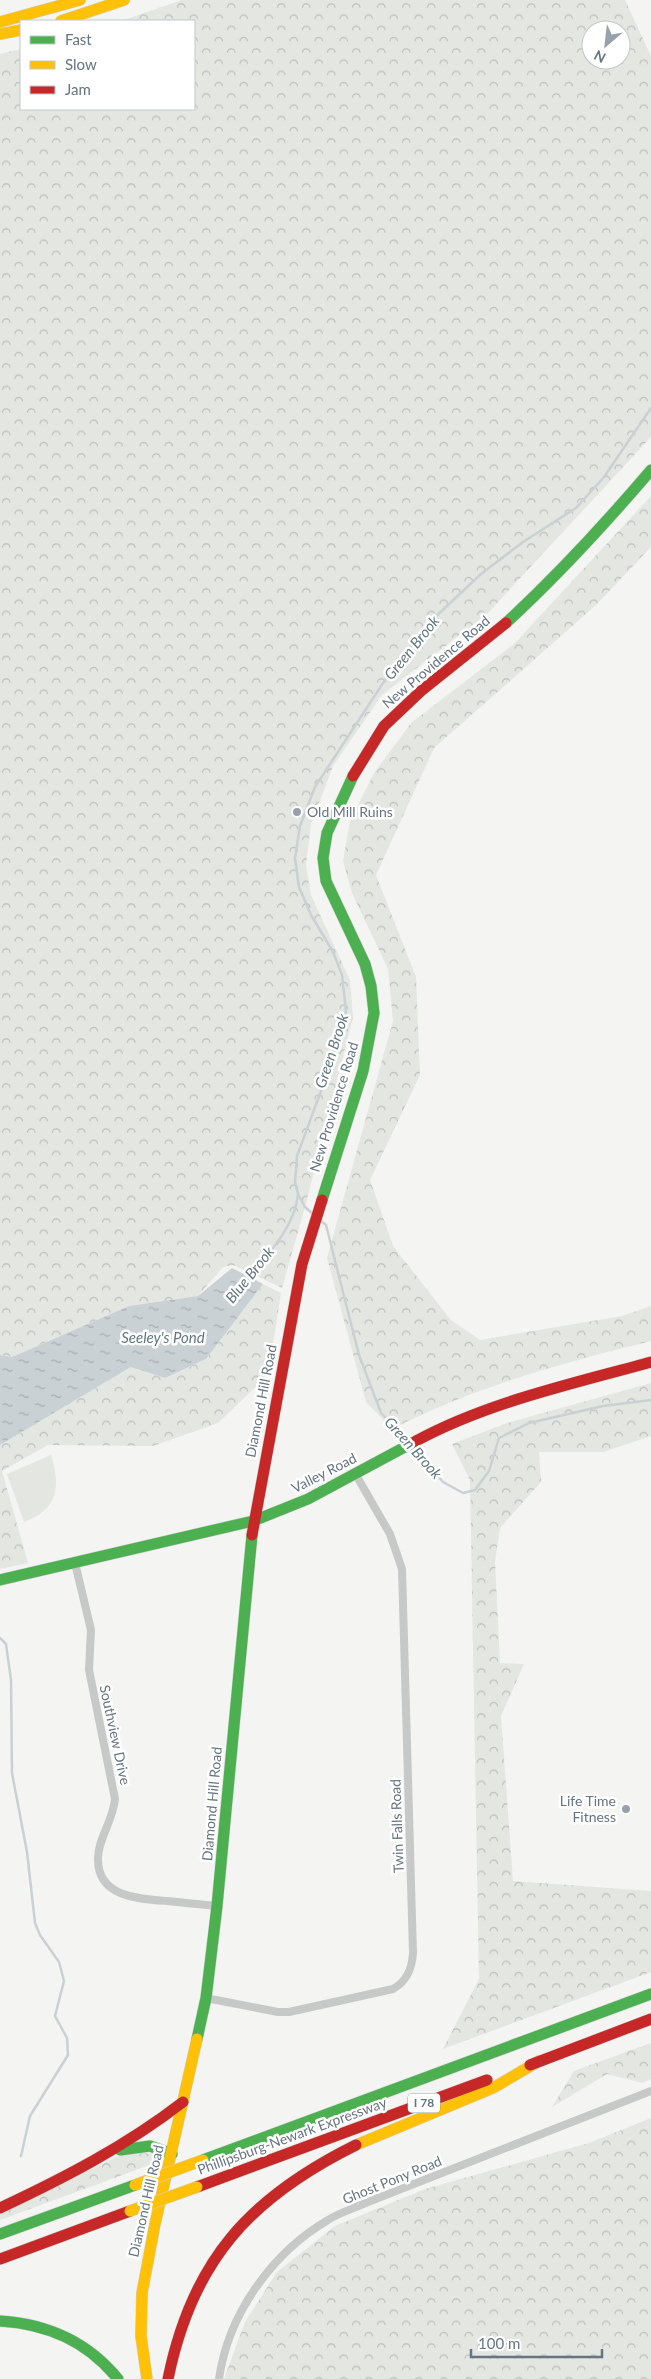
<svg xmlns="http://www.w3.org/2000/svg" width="651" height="2379" viewBox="0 0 651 2379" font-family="Lato,sans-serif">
<defs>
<pattern id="forest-crowns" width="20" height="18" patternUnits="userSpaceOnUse" patternTransform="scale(1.25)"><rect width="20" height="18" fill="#e3e6e1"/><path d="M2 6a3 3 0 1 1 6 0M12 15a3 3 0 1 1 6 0" fill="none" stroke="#bcbfbc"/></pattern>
<pattern id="water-ripples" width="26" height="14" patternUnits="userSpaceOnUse" patternTransform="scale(1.25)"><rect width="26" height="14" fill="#cad1d4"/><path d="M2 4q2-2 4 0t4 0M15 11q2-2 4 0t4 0" fill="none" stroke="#a8aeb1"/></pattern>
</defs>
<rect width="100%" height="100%" fill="#f4f4f3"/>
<path fill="url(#forest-crowns)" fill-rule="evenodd" d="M182,0H625L651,56V437L487,614L382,695L333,766L311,824L306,865L311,895L350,980L353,1017L305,1207L282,1288L233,1265L223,1267L198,1296L129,1306L12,1357L0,1355V54L21,49V109H194V21H121ZM591,30H621V60H591Z
M651,496V547L596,605L434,748L376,875L416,977L420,1075L370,1180L393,1246L451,1320L480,1340L622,1316L651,1306V1341C563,1363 473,1387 392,1429L366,1402L327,1258L393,1021L388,969L352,893L343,861L350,821L374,773L411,723L514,644Z
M263,1284L281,1293L268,1375L218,1423L153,1446L48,1445L2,1471L28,1563L0,1569V1445L131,1367L165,1378L206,1359Z
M651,1383V1436L603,1452H539L541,1482L500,1528L495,1561L500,1663L524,1664L501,1716L513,1881L651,1891V1972L443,2049L479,1979L470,1480L452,1444L507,1423Z
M651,2043V2079L643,2083L607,2074L552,2107L574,2071Z
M651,2118V2379H224L245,2322L277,2272L335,2226L425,2189L589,2143Z
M126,2152L157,2154L155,2163L0,2220V2214Z"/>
<path fill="#e3e6e1" d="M51,1455C61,1487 58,1509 24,1522L7,1474Z"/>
<path fill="url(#water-ripples)" d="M232,1268L263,1284L206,1359L165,1378L131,1367L0,1445V1355L12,1357L129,1306L198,1296Z"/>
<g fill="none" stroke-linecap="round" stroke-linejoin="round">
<path stroke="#cad1d4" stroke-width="2.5" d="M314,1215L305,1207L298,1194L295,1182L297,1156L328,1072L346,1011L342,975L333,952L311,915L299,887L295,858L300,826L315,787L385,680L431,621L481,574L523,542L576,508L604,477L651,408
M320,1220L326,1225L359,1355L381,1413L407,1440
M248,1278C268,1254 295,1227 298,1194
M413,1446L443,1482L463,1493L475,1490L489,1471L499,1438L529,1423L603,1406L651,1400
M0,1638L6,1644L11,1680L12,1773L27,1852L35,1923L40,1935L59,1962L64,1981L55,2016L67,2038L68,2055L30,2116L21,2156"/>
<defs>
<path id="fast" d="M506,623C558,575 605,524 651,470
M322,1200L363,1071L374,1013L371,986L365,964L326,881L323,858L327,833L353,776
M0,1580L253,1521L308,1499L416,1441
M197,2039L206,1998L217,1906L252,1535
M120,2150L150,2146L172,2154
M203,2160L651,1994
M0,2234L135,2185
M0,2321C48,2324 87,2341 118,2379"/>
<path id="slow" d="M61,21L124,0
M0,22L80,0
M0,34L21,30
M356,2145L493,2088L539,2061
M147,2379L141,2336L142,2293L155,2224L197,2039"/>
<path id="jam" d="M353,776L384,726L421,691L506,623
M416,1441C488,1402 572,1384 651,1362
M252,1535L302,1264L322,1200
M530,2065L651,2019
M197,2187L487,2080
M0,2208C64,2178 126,2146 183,2102
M0,2259L130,2211
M168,2379C192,2261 249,2198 356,2145"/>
</defs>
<use href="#fast" stroke="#d1d2d2" stroke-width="12"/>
<use href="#slow" stroke="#d1d2d2" stroke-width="12"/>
<use href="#jam" stroke="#d1d2d2" stroke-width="12"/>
<path stroke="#c7c8c8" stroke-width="8" d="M75,1563L91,1630L89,1670L115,1799C113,1821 98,1839 98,1858C97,1897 138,1899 167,1901C184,1903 201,1904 217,1906
M206,1998L278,2012H289L393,1989C407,1981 412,1969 413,1953L402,1569L390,1534L356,1475
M219,2379C228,2314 272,2253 328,2220C339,2213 352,2209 363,2204L651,2091"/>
<use href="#fast" stroke="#4caf50" stroke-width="11"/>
<use href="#slow" stroke="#ffc107" stroke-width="11"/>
<use href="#jam" stroke="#c62828" stroke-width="11"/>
<defs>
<path id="slow-bridge" d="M135,2185L203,2160
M130,2211L197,2187"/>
</defs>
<use href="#slow-bridge" stroke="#d0d1d1" stroke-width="12" stroke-linecap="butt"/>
<use href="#slow-bridge" stroke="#ffc107" stroke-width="11"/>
</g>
<g fill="#98a1a9" stroke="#fff" stroke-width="2">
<circle cx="297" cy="812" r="5"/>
<circle cx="626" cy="1809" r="5"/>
</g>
<g text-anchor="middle" stroke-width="5" stroke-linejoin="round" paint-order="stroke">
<rect fill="#fff" stroke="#949ea7" stroke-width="1" x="408" y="2093.5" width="32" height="19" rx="4"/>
<g font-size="12" font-weight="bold" fill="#667581">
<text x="424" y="2107">I 78</text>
</g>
<g font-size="14" fill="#667581" stroke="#fff">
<text transform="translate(436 662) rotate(-40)" y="5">New Providence Road</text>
<text transform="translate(334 1107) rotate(-73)" y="5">New Providence Road</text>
<text transform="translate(261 1401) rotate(-79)" y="5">Diamond Hill Road</text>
<text transform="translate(324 1473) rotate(-27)" y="5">Valley Road</text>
<text transform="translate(115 1735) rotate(78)" y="5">Southview Drive</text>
<text transform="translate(212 1804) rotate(-85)" y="5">Diamond Hill Road</text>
<text transform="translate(397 1826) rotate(-92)" y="5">Twin Falls Road</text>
<text transform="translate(292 2136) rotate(-20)" y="5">Phillipsburg-Newark Expressway</text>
<text transform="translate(392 2180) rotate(-22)" y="5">Ghost Pony Road</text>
<text transform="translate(146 2201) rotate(-77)" y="5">Diamond Hill Road</text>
</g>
<g font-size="14" fill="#667581" stroke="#fff" text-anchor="start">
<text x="307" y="817">Old Mill Ruins</text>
<text x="616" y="1806" text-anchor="end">Life Time<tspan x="616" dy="16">Fitness</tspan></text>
</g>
<g font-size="15" font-style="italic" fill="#62777e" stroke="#fff">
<text transform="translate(412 648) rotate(-51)" y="5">Green Brook</text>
<text transform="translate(332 1051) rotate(-72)" y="5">Green Brook</text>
<text transform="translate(250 1275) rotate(-51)" y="5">Blue Brook</text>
<text x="163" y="1343">Seeley's Pond</text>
<text transform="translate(413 1448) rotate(48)" y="5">Green Brook</text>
</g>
</g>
<rect x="20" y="20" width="175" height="90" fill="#ffffff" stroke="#c2c8cd"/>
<rect x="30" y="36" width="25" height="8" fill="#4caf50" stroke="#c2c8cd"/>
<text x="65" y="45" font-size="15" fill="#667581">Fast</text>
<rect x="30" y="61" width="25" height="8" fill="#ffc107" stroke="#c2c8cd"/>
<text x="65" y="70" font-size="15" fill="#667581">Slow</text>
<rect x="30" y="86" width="25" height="8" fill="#c62828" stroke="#c2c8cd"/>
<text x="65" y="95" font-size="15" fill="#667581">Jam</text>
<g transform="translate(606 45) rotate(208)"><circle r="24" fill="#ffffff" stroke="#c2c8cd"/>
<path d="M0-4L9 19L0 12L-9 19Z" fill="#98a1a9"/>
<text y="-8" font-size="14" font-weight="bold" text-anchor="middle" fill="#667581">N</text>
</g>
<path d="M471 2349v8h131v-8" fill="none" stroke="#667581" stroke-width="2.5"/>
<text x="478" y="2349" font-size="15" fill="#667581" stroke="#ffffff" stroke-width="4" paint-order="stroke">100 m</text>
</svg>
